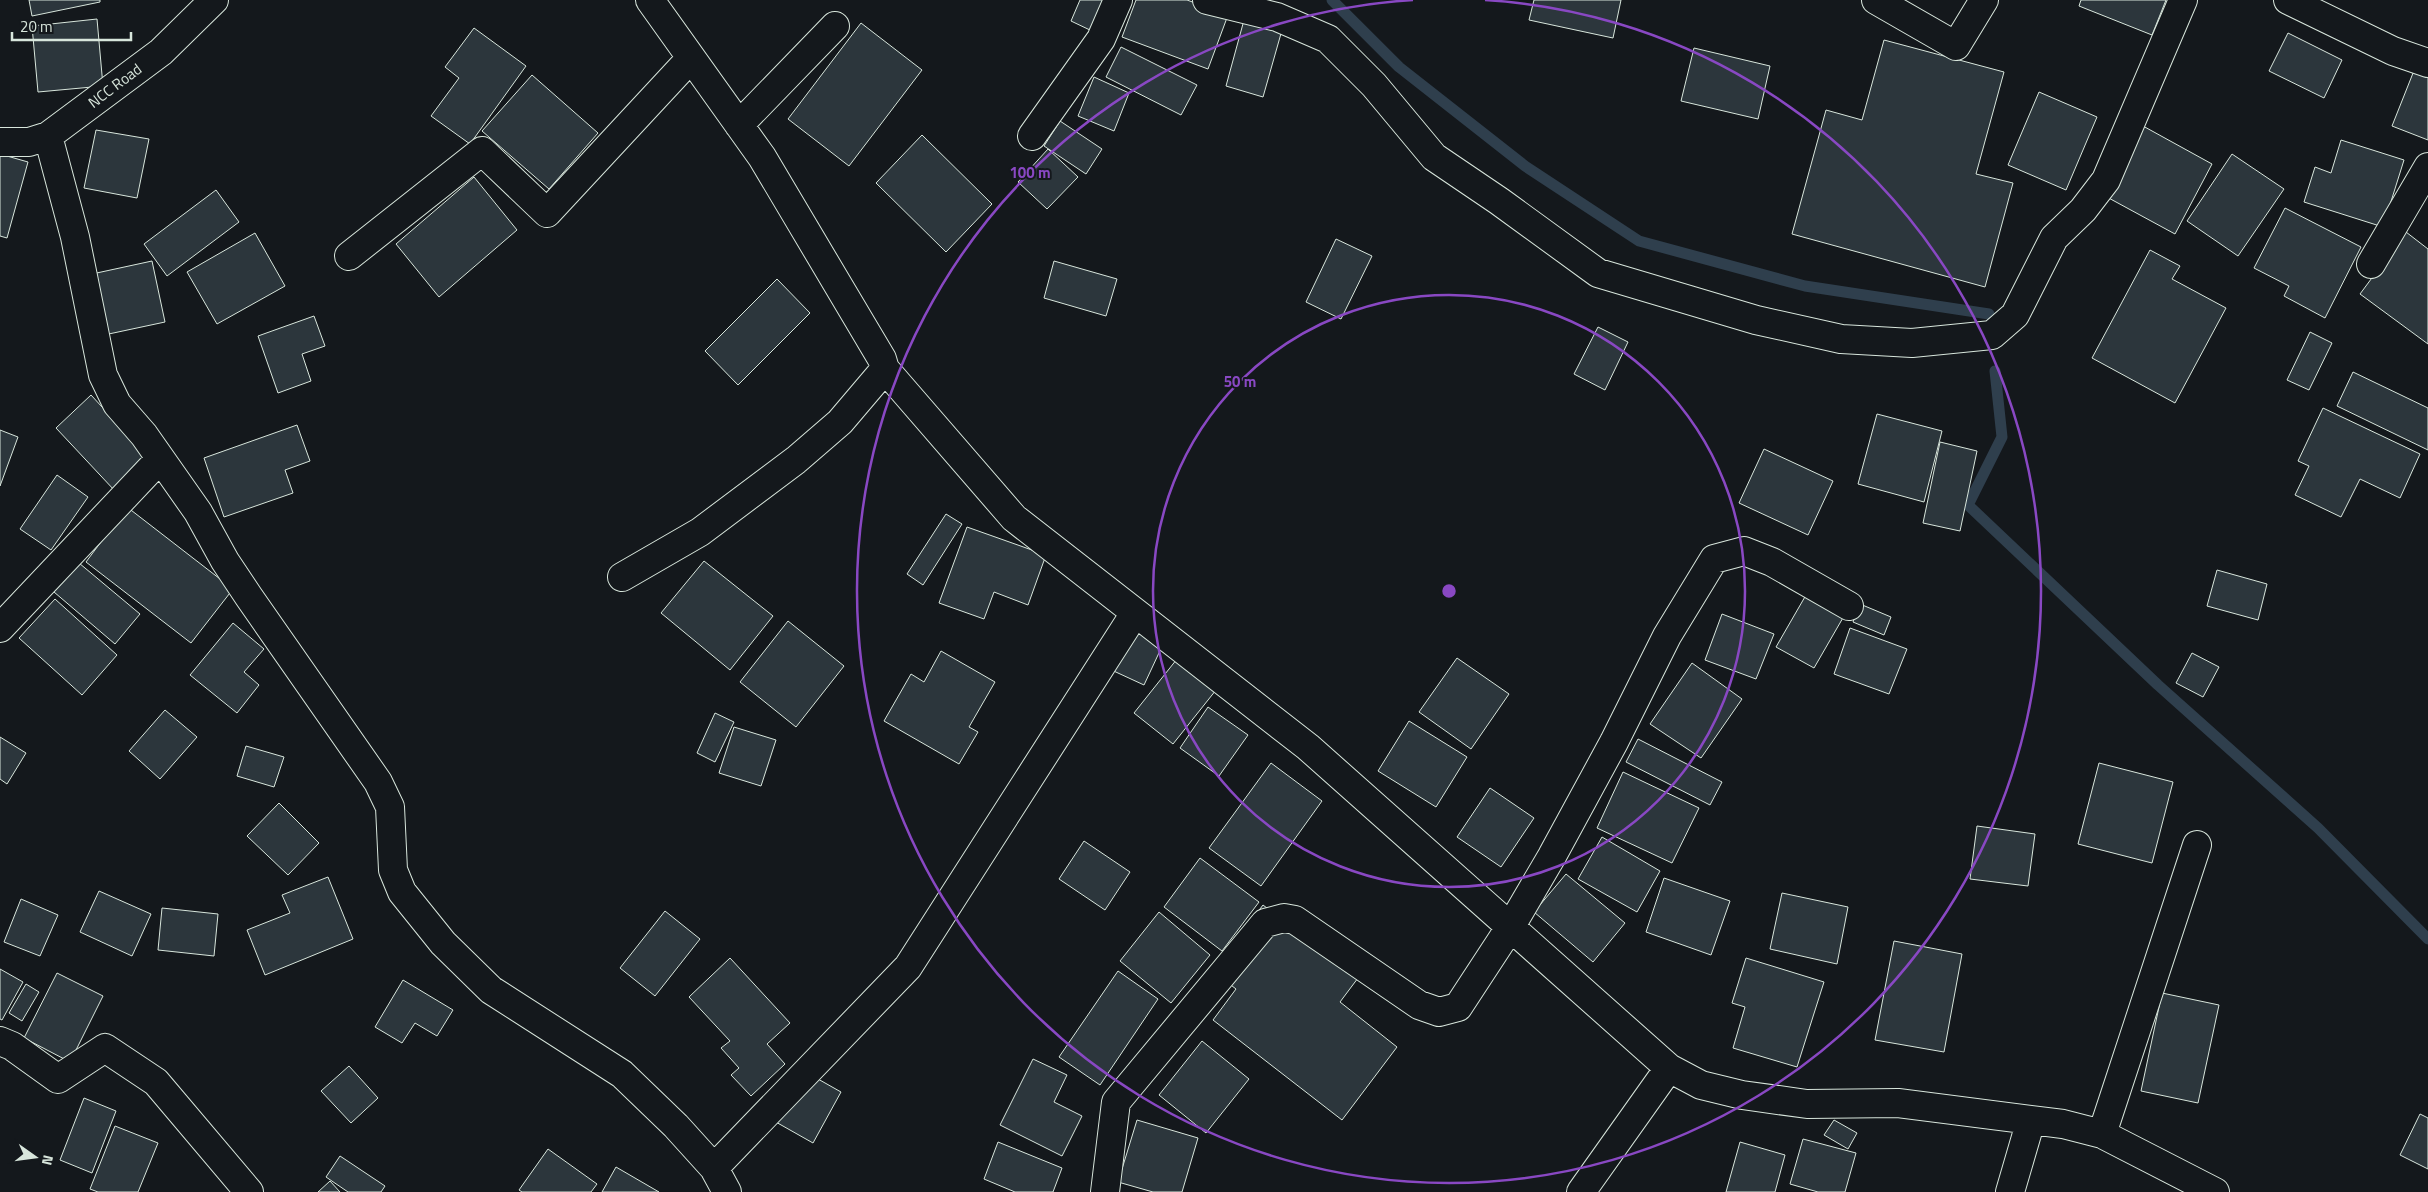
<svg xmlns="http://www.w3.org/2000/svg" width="2428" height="1192" viewBox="0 0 2428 1192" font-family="'Titillium Web',sans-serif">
<rect width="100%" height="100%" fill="#14181c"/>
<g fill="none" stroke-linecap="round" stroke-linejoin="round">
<path stroke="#2f3f4d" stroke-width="11" d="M1332,0L1399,67L1525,166L1639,241L1805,286L1989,314
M1995,371L2002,437L1968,505L2158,685L2318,828L2428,939"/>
</g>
<path fill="#2c363c" stroke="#d8e6dc" d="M29,0H100V2L32,16Z
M1080,0H1106L1092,31L1071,21Z
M1136,0H1187L1228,15L1208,69L1122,37Z
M1534,0H1621L1613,38L1529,20Z
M2081,0H2166L2152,35L2079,6Z
M97,19L103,86L38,92L32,26Z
M1244,20L1282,30L1263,97L1226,86Z
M861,23L922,70L849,166L788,119Z
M474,28L526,66L470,144L431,116L459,78L445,67Z
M2288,33L2342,60L2324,98L2269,71Z
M1884,40L2004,72L1976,174L2013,183L1985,287L1792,234L1826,110L1862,120Z
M1121,47L1197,85L1181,115L1106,77Z
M1694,48L1770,66L1758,119L1681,101Z
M2417,63L2428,67V140L2392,126Z
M532,75L598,133L549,189L482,131Z
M1094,77L1129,93L1114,131L1078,116Z
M2039,92L2097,117L2066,190L2008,165Z
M1060,121L1102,149L1086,174L1044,146Z
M2143,126L2212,164L2175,234L2105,196Z
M96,130L149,139L137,198L84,188Z
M922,135L992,204L946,252L876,183Z
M2341,140L2404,160L2383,227L2304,202L2315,167L2331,173Z
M1048,149L1078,177L1047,209L1018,182Z
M0,154L28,162L7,238L0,236Z
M2232,154L2284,189L2238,256L2187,221Z
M474,177L517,230L439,297L396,244Z
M216,190L239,222L167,276L144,244Z
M2285,208L2361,247L2325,318L2284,296L2289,286L2254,268Z
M2406,232L2428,249V344L2360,294Z
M255,233L285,286L217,324L187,272Z
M1336,239L1372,256L1341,319L1306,302Z
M2150,250L2180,266L2172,279L2226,308L2175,403L2092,358Z
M152,261L165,322L104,335L92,274Z
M1054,261L1117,279L1106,316L1044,298Z
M777,279L810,313L738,385L705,351Z
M314,316L325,346L302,354L311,381L278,393L258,336Z
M1598,327L1628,342L1605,390L1574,374Z
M2310,332L2332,343L2309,390L2287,380Z
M2353,372L2428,408V450L2337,406Z
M91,395L149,458L115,491L56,428Z
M2323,408L2420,454L2400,498L2360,479L2341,517L2295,495L2309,466L2298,461Z
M1877,414L1942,431L1924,502L1858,484Z
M297,425L310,461L285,470L293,493L224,517L204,458Z
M0,430L18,437L0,486Z
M1940,442L1977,451L1960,531L1923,523Z
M1764,449L1833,481L1808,535L1739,503Z
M57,475L88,497L51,550L20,529Z
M127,507L233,589L191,643L86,562Z
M946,514L962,524L923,585L907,574Z
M967,527L1046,555L1028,605L994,592L984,619L939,603Z
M704,561L773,616L730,670L661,613Z
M79,563L140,614L115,644L54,592Z
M2217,570L2267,584L2258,620L2207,606Z
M1806,595L1844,616L1814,668L1776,647Z
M55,599L117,655L82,695L19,638Z
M1860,604L1891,617L1884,635L1853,622Z
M1722,614L1774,634L1756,679L1705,660Z
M788,621L844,666L796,727L740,682Z
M1125,622L1165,640L1144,685L1105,667Z
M233,623L264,649L244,672L259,685L237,713L190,675Z
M1850,628L1907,649L1889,694L1834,674Z
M941,651L995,682L969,727L978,732L959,764L884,721L911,674L924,682Z
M2192,653L2219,667L2203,697L2176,683Z
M1457,658L1509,694L1471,749L1419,712Z
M1177,659L1216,690L1173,744L1134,713Z
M1692,663L1742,699L1701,758L1650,724Z
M1208,707L1248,735L1219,776L1180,748Z
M165,710L197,737L160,779L129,751Z
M715,713L734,722L715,762L697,753Z
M1409,721L1467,757L1436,807L1378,771Z
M734,727L776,740L761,786L719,773Z
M0,737L26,753L7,784L0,779Z
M1638,739L1722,782L1710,805L1626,762Z
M246,746L284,757L274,787L237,776Z
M1271,763L1322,801L1261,886L1209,848Z
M2099,763L2173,782L2152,863L2078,844Z
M1623,772L1699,808L1672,863L1597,828Z
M1490,788L1534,818L1501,867L1457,837Z
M279,803L319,843L288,875L247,836Z
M1977,826L2035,834L2028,886L1970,879Z
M1602,837L1660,871L1637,912L1578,879Z
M1084,841L1130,872L1105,910L1059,879Z
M1200,858L1259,902L1222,951L1164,907Z
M1566,874L1625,923L1593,962L1534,912Z
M328,877L353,939L265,975L247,930L290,913L282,895Z
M1664,878L1730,901L1711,955L1646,932Z
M99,891L151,914L132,956L80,932Z
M1782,893L1848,907L1837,964L1770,949Z
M21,899L58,915L40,956L4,942Z
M1263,905L1358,978L1340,1002L1397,1047L1342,1120L1213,1020L1236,989L1213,971Z
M162,908L218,914L214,956L158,950Z
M665,911L700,939L655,996L620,968Z
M1159,912L1210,955L1171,1003L1120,961Z
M1894,941L1962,954L1944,1052L1875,1040Z
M730,958L790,1023L767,1044L785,1064L751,1096L731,1075L739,1068L721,1048L730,1041L689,997Z
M1746,958L1824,982L1797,1067L1733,1048L1745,1007L1732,1003Z
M0,969L23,982L2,1020L0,1019Z
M1118,971L1158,999L1100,1085L1059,1057Z
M57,973L103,996L70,1062L24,1038Z
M403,980L453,1010L437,1036L415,1023L402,1043L375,1027Z
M26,984L39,992L22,1021L9,1013Z
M2162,993L2219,1005L2198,1103L2141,1091Z
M1202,1041L1249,1079L1206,1133L1159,1095Z
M1033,1059L1067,1075L1054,1102L1082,1116L1062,1156L1000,1125Z
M349,1066L378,1098L351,1123L321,1091Z
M795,1066L841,1092L813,1143L767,1117Z
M84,1098L116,1111L92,1173L60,1160Z
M2420,1114L2428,1118V1169L2400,1155Z
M1137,1120L1198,1138L1182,1192H1153L1118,1182Z
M1834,1120L1857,1133L1848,1149L1824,1135Z
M115,1126L158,1143L138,1192H98L90,1189Z
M1803,1139L1856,1153L1845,1192H1818L1790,1184Z
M998,1142L1062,1168L1053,1192H1015L984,1179Z
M1740,1142L1785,1155L1775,1192H1726Z
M548,1149L597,1184L591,1192H522L519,1190Z
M340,1156L385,1186L381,1192H348L326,1177Z
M616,1167L659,1192H602Z
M330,1181L340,1192H318Z"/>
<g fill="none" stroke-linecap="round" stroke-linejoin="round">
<defs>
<path id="street" d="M650,0L762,157L882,359L885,369L1014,518L1308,747L1669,1068L1701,1085L1742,1095L1807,1104L1898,1103L2063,1124L2102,1134L2197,845
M1207,0L1277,17L1328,39L1374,85L1434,157L1499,201L1598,273L1756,320L1841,339L1912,343L1992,335L2015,315L2054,238L2083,210L2106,180L2183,0
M1876,0L1956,46L1984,0
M2288,0L2393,51L2428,63
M739,125L835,26
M48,136L75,237L103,375L117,404L144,435L198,512L225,561L249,597L378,782L390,807L393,870L402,892L443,943L491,990L622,1074L676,1126L714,1168L727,1192
M1032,136L1101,39L1118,0
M0,142H29L48,136L161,52L214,0
M349,256L482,151L547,213L691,58
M2371,264L2428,167
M622,577L700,532L796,460L840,422L885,369
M0,628L159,460
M0,1041L12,1046L58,1079L105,1048L156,1082L249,1192
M2102,1134L2215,1192
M714,1168L908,967L1135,613
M1105,1192L1116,1102L1265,923L1284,918L1295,920L1419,1005L1439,1012L1458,1007L1511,926L1552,856L1614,742L1667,636L1714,559L1744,551L1772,562L1849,606
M1581,1192L1669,1068
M2010,1192L2031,1120"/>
</defs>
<use href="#street" stroke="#d8e6dc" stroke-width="30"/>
<use href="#street" stroke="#14181c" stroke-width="28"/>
</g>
<g fill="none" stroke="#8948c3" stroke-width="2.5">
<circle cx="1449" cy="591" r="296"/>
<path d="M1485 0A592 592 0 1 1 1413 0"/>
</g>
<g text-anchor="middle" stroke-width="4" stroke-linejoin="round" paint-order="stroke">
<g font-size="15" fill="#d8e6dc" stroke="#14181c">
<text transform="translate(115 86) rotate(-37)" y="5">NCC Road</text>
</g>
</g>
<circle cx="1449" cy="591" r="8" fill="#8948c3" stroke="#14181c" stroke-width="2.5"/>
<g font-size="15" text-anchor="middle" font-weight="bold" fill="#8948c3" stroke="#14181c" stroke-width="4" stroke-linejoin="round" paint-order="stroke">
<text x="1030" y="178">100 m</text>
<text x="1240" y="387">50 m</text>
</g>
<g transform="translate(35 1157) rotate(104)" stroke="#14181c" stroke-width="4" paint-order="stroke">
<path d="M0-4L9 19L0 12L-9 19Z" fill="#d8e6dc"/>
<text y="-8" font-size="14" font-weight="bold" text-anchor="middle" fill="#d8e6dc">N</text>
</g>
<path d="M12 32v8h119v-8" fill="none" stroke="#d8e6dc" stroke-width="2.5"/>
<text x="20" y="32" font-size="15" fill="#d8e6dc" stroke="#14181c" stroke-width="4" paint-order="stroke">20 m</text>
</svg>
